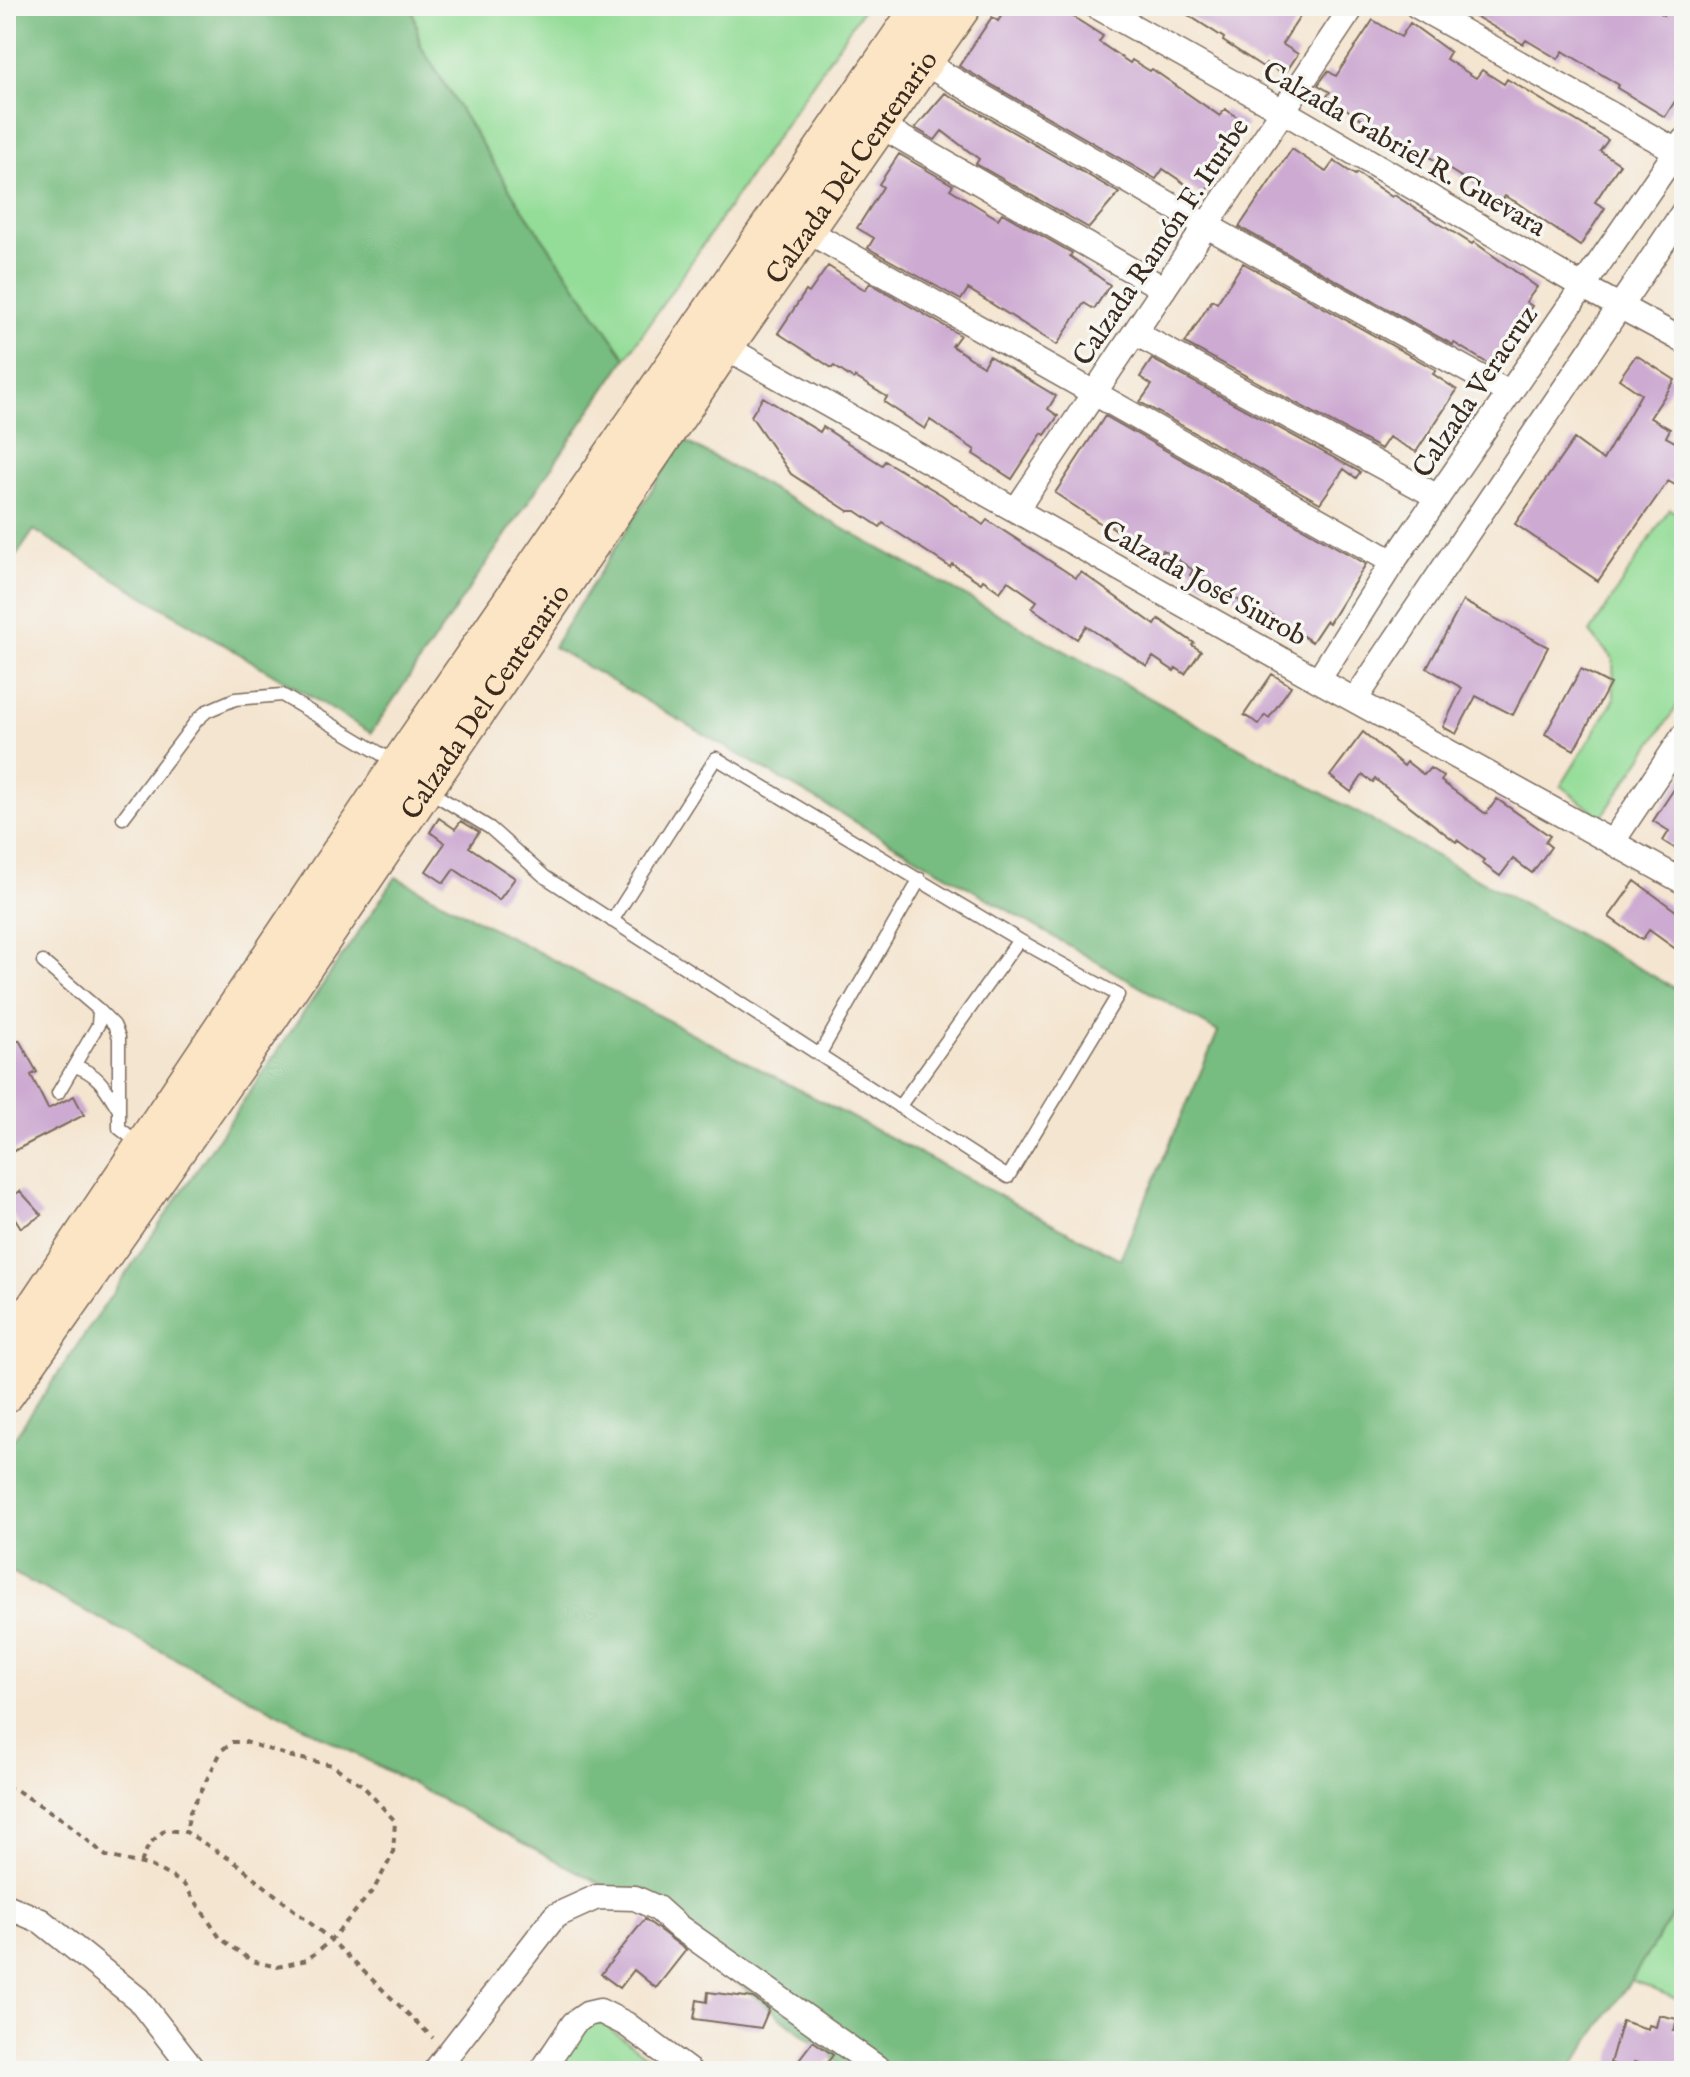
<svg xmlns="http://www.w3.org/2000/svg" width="1690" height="2077" viewBox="0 0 1690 2077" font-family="'IM FELL English',serif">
<rect width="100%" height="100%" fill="#f6f6f2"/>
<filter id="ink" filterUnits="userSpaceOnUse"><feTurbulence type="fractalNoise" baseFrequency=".0125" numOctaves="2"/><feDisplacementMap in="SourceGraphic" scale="16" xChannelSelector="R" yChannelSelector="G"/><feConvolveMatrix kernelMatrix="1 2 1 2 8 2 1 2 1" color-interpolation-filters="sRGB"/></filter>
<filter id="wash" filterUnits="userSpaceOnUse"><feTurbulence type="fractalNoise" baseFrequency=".006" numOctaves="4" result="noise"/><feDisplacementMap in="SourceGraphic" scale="32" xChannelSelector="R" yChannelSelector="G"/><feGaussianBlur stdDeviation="1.8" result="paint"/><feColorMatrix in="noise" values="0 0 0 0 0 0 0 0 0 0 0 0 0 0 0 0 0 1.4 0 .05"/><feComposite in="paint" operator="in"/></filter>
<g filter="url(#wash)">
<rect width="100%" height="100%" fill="#f4e5d0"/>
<path fill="#94dd98" stroke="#68845b" stroke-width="2" d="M412,6H865L626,358L517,201L420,45Z
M1669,509L1684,517V696L1601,818L1561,786L1614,700L1613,659L1590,633Z
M1684,1897V2002L1631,1980Z
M589,2021L603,2024L667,2071H552Z"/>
<path fill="#77bc80" stroke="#59734f" stroke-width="2" d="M6,6H412L420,45L517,201L626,358L371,733L34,530L6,571Z
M683,440L1684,993V1897L1631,1980L1569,2071H849L635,1902L6,1569V1450L396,877L1120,1259L1218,1032L553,647Z"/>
<g id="blocks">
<path fill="#cdaad2" d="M1008,6H1056L1103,36L1099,42L1130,63L1132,60L1150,71L1152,69L1220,116L1225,109L1247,124L1215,171L1218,173L1203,196L1163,169L1156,179L959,66L992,17L998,21Z
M1174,6H1307L1282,44L1298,54L1284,75L1266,63L1263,67L1223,41L1224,38Z
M1458,6H1649L1664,15L1669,6H1684V87L1665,117L1617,88L1619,85L1563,51L1558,59L1526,40L1523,44Z
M1373,20L1401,37L1410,23L1450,52L1446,59L1476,78L1482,70L1504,84L1507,79L1608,140L1600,151L1620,164L1595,202L1605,208L1580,246L1516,202L1505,196L1501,202L1399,138L1398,140L1378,126L1376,129L1327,96L1330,92L1318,85L1328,71L1336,76Z
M945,93L1119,193L1089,228L976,164L979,159L942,131L935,140L915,128Z
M1292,149L1326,172L1334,161L1355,175L1357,173L1392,197L1394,195L1472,244L1474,242L1537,287L1526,302L1532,306L1518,326L1526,332L1513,352L1505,346L1492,366L1454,343L1453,345L1239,227Z
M899,154L953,185L950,189L998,219L1002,213L1072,253L1070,256L1110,285L1094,309L1084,303L1057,345L968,289L961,300L868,248L874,238L857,228L883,187L879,184Z
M1243,263L1436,370L1433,374L1457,390L1416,452L1389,437L1381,449L1185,343L1212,300L1217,303Z
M828,266L865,290L870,283L960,335L952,346L983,366L989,356L1056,396L1048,409L1058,416L1045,435L1042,433L1012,479L973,454L975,450L930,420L925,429L884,402L887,397L855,377L853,379L834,366L832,368L778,333L806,291L809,293Z
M1636,355L1675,380L1650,418L1670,429L1666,437L1684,447V490L1668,481L1598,581L1515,524L1574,439L1603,460L1641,394L1619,379Z
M1152,359L1360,472L1356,478L1344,469L1320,503L1140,402L1152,385L1140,377Z
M763,397L820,432L823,427L882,465L885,461L942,495L983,525L987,520L1076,578L1081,572L1155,625L1159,619L1194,643L1192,645L1201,651L1185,674L1176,668L1174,671L1153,657L1147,666L1086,626L1077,639L1032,608L1037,601L1008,581L1000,592L983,580L981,583L952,564L950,567L883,523L880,527L856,511H848L791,474L751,416Z
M1105,416L1366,564L1329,623L1326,621L1312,642L1269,613L1265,618L1209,580L1205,586L1190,575L1193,570L1163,550L1157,559L1105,522L1103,525L1055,493Z
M1463,601L1548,647L1513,715L1476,696L1456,734L1443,727L1462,688L1427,668Z
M1581,669L1610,684L1574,750L1545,734Z
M1272,674L1291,686L1269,718L1265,715L1259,724L1244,715Z
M1363,732L1404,766L1407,762L1424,775L1430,768L1444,777L1441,781L1486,814L1497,799L1550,836L1545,842L1551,847L1532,873L1513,859L1500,876L1482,863L1484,860L1457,840L1456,842L1375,779L1373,782L1363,775L1351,792L1330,776Z
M1684,774V854L1663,841L1669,831L1653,821Z
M439,818L455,829L461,821L479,832L469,847L515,878L499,900L454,869L444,883L426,871L445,843L430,832Z
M1635,881L1684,917V955L1649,930L1642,940L1609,917Z
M19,1040L37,1072L31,1075L48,1109L74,1096L84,1115L6,1155V1048Z
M20,1191L42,1215L21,1228L6,1204V1201Z
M645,1919L686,1950L656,1988L634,1970L620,1988L601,1974Z
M708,1992L753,1998L769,2009L761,2028L694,2019L697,2000L707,2002Z
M1659,2015L1677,2019L1674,2031L1684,2034V2048L1678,2071H1667L1634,2062L1632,2070L1610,2063L1622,2021L1648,2029L1649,2025L1656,2027Z
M813,2041L833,2055L821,2071H810L797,2062Z"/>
</g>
</g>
<g filter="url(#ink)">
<use href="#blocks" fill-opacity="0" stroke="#7c6b5c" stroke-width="2"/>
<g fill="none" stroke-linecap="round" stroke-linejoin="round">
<defs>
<path id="lane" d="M426,789L490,828L545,877L1008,1177L1118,995L1019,940L716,758L612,921
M123,818L197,720L207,711L235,699L282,695L398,764
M43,962L99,1010L98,1025L58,1093
M99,1010L114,1025L119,1037V1128L141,1145
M819,1055L920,879
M75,1066C99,1074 106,1089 119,1110
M899,1107L1019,940"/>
<path id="street" d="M1096,6L1283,111L1582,286L1684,341
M1417,6L1684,155
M924,63L1207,226L1509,393
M881,126L1164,289
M806,230L1393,562
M1135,333L1438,497
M711,339L1318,680L1684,882
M1016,510L1353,6
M1318,680L1393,562L1684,140
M1355,700L1684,211
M1613,841L1684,735
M6,1906L41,1921L138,1999L194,2071
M435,2071L555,1916L597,1897L635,1898L657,1908L676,1925L882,2071
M542,2071L574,2023L587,2014L600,2011L626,2024L689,2071"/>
<g id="secondary">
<path d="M6,1350L399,764L921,6"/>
<path id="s1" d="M6,1394L260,1032L724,348L963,6"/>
</g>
</defs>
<use href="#lane" stroke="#7c6b5c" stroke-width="15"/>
<use href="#street" stroke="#7c6b5c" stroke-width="27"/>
<use href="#secondary" stroke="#7c6b5c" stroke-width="39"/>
<path stroke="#7c6b5c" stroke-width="4" stroke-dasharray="6 6" stroke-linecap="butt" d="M6,1788H13L65,1821L106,1856L151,1866L183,1883L220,1938L252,1961L277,1967L307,1960L331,1940L374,1889L393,1854L395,1821L362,1785L332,1765L293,1757L245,1742H232L222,1750L190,1812L186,1832
M141,1863L149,1844L165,1830L186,1832L236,1863L331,1940L433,2038"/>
<use href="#lane" stroke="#fff" stroke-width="12"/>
<use href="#street" stroke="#fff" stroke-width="24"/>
<use href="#secondary" stroke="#fce5c4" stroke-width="36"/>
</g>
</g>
<g text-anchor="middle" stroke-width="7" stroke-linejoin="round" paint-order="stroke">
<g font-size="28" fill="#3b2a1e" stroke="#f6f6f2">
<text transform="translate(1405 148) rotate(30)" y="10">Calzada Gabriel R. Guevara</text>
<text dy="10" stroke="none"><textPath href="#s1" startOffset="1490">Calzada Del Centenario</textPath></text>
<text transform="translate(1160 241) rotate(-56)" y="10">Calzada Ramón F. Iturbe</text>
<text transform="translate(1474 391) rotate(-56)" y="10">Calzada Veracruz</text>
<text transform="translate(1205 582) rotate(29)" y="10">Calzada José Siurob</text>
<text dy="10" stroke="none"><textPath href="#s1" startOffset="842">Calzada Del Centenario</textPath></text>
</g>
</g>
<rect width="1690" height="2077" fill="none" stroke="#f6f6f2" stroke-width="32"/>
</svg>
